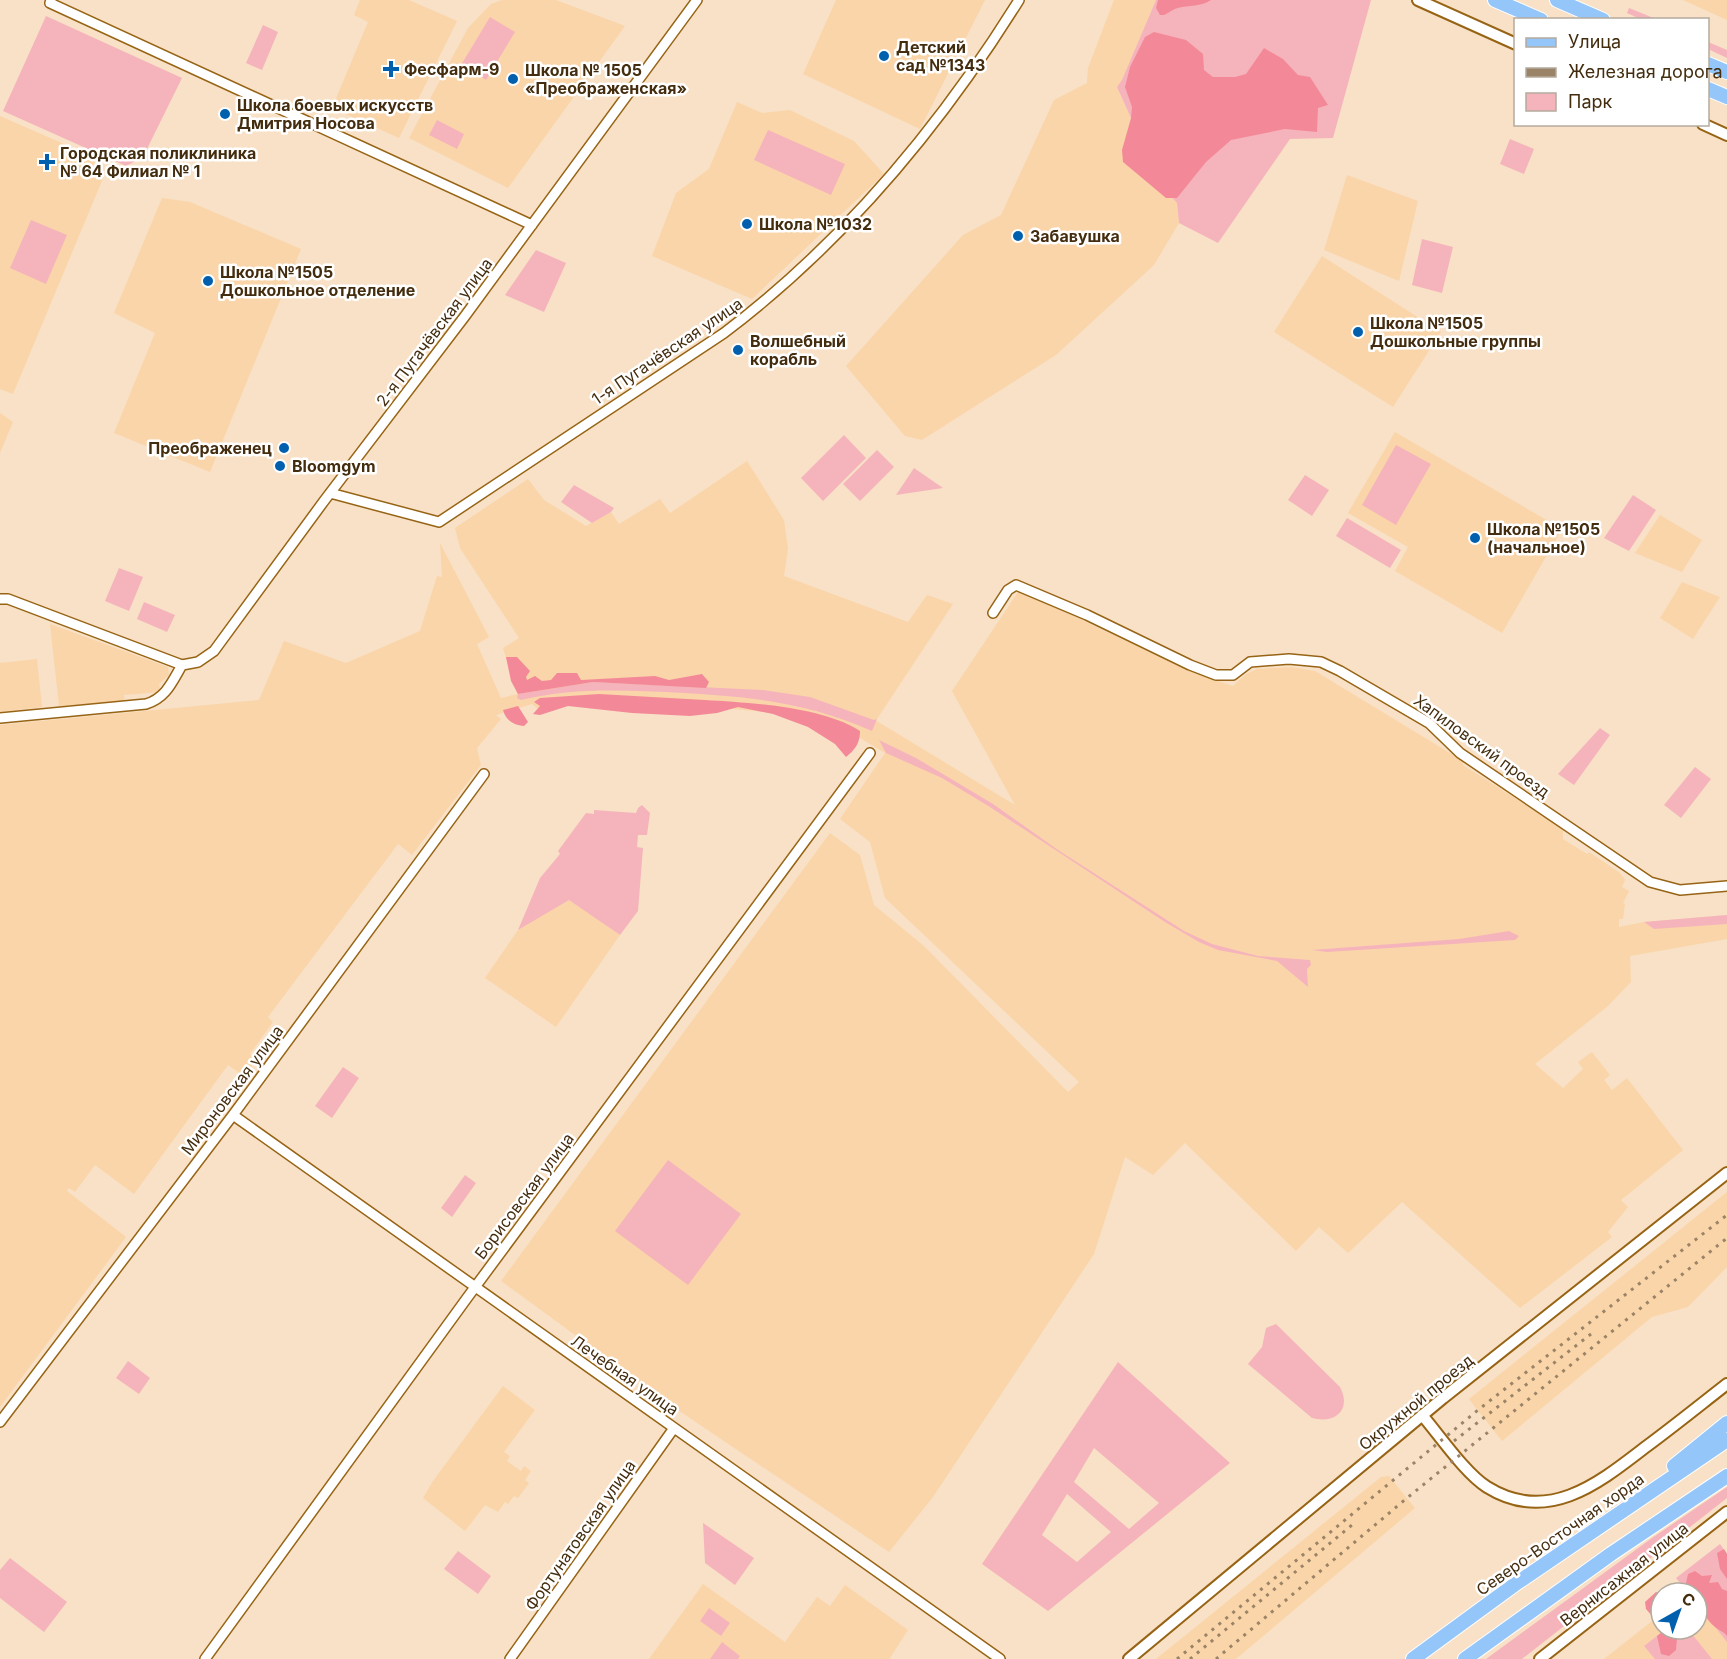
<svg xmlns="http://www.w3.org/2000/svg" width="1727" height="1659" viewBox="0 0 1727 1659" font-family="Inter,sans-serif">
<rect width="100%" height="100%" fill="#f8e1c6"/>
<path fill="#fad5a9" d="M360,0H409L457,21L399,138L332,108L368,22L354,15Z
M502,0H556L625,26L508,188L409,138L468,28L491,4Z
M836,0H985L920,129L803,74Z
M1114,0H1156L1122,81L1117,87L1161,185L1177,203L1179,223L1154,265L1056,355L922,440L905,436L846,366L963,235L1001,215L1054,100L1087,83L1088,68Z
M1683,0H1727V20Z
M737,102L762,113L790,110L854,141L884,174L752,299L652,256L676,193L709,169Z
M0,116L96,158L91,170L104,176L13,394L0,389Z
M1347,175L1418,201L1399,281L1324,250Z
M162,198L190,202L301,249L210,472L114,433L155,333L114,313Z
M1322,256L1441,332L1393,407L1274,332Z
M0,413L13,422L0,453Z
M1395,432L1562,529L1502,633L1395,571L1408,547L1348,513Z
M747,461L784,520L788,549L784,576L908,622L927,595L953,604L877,719L875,720L1015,805L952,691L1018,592L1078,618L1191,672L1233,686L1246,674L1257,669L1291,667L1315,671L1463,761V765L1563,829V839L1587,854L1589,852L1620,873L1625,880L1622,887L1629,891L1623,903L1625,904L1623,919H1619V927L1644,922L1727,915V939L1630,956L1631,982L1608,1006L1535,1064L1563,1088L1583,1069L1578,1062L1592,1052L1610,1075L1604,1080L1612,1090L1627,1078L1683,1150L1621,1200L1628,1207L1608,1232L1612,1237L1520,1308L1402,1202L1348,1253L1319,1227L1296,1251L1185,1143L1153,1175L1125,1157L1094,1254L933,1497L889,1552L675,1408L501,1281L830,833L860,855L874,905L924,946L1068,1092L1079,1082L885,898L870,842L840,819L885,753L852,733L808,719L764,712L600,696L539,710L532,704L496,715L501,719L477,748L481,765L412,855L398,844L268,1017L273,1022L250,1054L256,1060L244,1076L228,1065L134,1194L95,1165L75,1192L69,1188L67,1191L126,1237L0,1407V725L259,700L284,641L346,663L420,631L437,576L442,577L440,543L489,637L477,644L501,698L517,694L503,648L519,638L460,548L455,528L528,479L544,500L586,526L611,512L619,524L660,499L670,513Z
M1660,515L1702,540L1682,572L1635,553Z
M1682,582L1720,597L1693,639L1660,618Z
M50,624L168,667L169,675L159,684L161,692L124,695L125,703L59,706Z
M37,659L42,707L0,712V663Z
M569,899L620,935L556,1027L485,978L518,930Z
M1727,1192V1267L1688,1307L1652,1317L1502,1441L1469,1399Z
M503,1386L535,1410L504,1452L510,1456L507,1461L521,1471L524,1466L531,1471L525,1480L529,1483L518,1498L514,1496L508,1504L505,1502L498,1512L485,1505L465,1531L423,1498L433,1481Z
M1389,1476L1415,1508L1236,1659H1156L1381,1477Z
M1727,1563V1659H1604L1661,1614V1629H1697V1593Z
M703,1584L785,1642L817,1597L830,1606L845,1585L908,1630L890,1658L891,1659H649Z"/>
<path fill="#f5b4bb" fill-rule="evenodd" d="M1156,0H1371L1333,138L1290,139L1218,243L1179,223L1177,203L1161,185L1117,87L1122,80Z
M1629,8L1656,19H1640L1627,13Z
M46,16L182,78L143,157L126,166L3,111Z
M490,17L515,32L486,80L461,65Z
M263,25L278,32L262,70L246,63Z
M1708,42L1727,50V58L1708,49Z
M437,120L464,134L457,149L429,135Z
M768,130L845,164L831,195L754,160Z
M1510,139L1534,149L1524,174L1500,164Z
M31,220L67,235L46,284L10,268Z
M1422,239L1453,247L1442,293L1412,285Z
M536,250L566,263L544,312L505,295Z
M844,435L866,458L823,501L801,478Z
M1396,445L1431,464L1396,525L1362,505Z
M877,450L894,467L860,501L843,484Z
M914,468L943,488L896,495Z
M1305,475L1329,490L1312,516L1288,500Z
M574,485L614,508L611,512L592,523L561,502Z
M1633,495L1656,510L1629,551L1604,538Z
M1347,518L1401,550L1390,568L1336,536Z
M119,568L143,577L129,611L105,601Z
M144,602L175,615L167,632L137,619Z
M593,682L763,690L810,697L874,720L877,719L872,731C801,700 742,696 666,692C615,690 571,688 521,700L517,698L518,694Z
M1600,728L1610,735L1574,785L1558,774Z
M879,740L916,758L993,804L1058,850L1184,931L1212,944L1258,956L1310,960L1311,965L1307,969L1308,987L1277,961L1218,950L1199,942L1165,922L990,807L942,778L886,753Z
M1695,767L1711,779L1681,818L1664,805Z
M642,805L650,813L647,835H638L637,847L643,848L638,911L620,935L569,900L518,930L540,878L560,854L558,851L586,813L594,814V810L636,813L638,808Z
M1727,915V924L1654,929L1644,922Z
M1509,931L1519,936L1515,940L1327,952L1312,950L1459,939Z
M343,1067L359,1078L332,1118L315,1106Z
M668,1160L741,1214L688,1285L615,1231Z
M465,1175L476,1183L452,1217L441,1208Z
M1276,1324L1340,1387C1352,1410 1335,1424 1312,1418L1248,1364L1262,1347L1266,1328Z
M128,1361L150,1378L139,1394L116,1378Z
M1118,1362L1230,1463L1048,1611L982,1564ZM1094,1448L1159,1503L1129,1529L1074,1482ZM1067,1494L1111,1532L1077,1562L1042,1535Z
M1727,1487V1498L1522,1659H1486L1652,1538Z
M703,1523L754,1558L735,1585L705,1563Z
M1720,1544L1727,1554V1642L1697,1604V1593H1688L1676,1578Z
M458,1551L491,1576L478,1594L444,1569Z
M10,1558L67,1602L44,1632L0,1598V1570Z
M709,1608L730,1623L721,1636L700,1621Z
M1666,1629H1688L1712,1659H1655L1644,1646Z
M722,1642L740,1656L738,1659H710Z"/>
<path fill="#f38998" d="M1158,0H1211C1201,7 1189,5 1178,8C1170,10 1167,16 1160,15L1156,8Z
M1154,32L1186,40L1203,54L1204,70L1213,77H1235L1246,74L1264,48L1283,59L1298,75L1310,77L1328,105L1318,108L1317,132L1285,129L1231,140L1206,162L1177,198H1166L1123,162L1122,150L1131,118L1132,107L1125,87L1130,67L1145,37Z
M506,657H517L530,671L526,677L527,680L535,676L542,681L551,680L557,673H577L581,680L655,676L669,680L702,674L709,682L706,688L593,682L518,694L511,681Z
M599,694C634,696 670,698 705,700C751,703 820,706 860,731C860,743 855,750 846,757L835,744L808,727L773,714L738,707L717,713L690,716L632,713L568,706L540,715L533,714L540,706L534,702L540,698Z
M518,706L528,722L524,726C514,725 506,721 503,710Z
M1724,1549L1727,1554V1579L1720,1569L1717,1553Z
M1695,1571L1702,1576L1712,1575L1709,1583L1718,1582L1722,1589L1727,1591V1636C1723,1631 1720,1631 1715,1627C1706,1620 1697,1604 1697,1593H1691L1686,1583L1688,1574Z
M1656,1592L1661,1594V1609L1652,1616L1646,1609L1645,1602Z
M1666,1629L1689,1630L1685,1637L1677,1638L1676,1650L1669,1656L1661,1654L1657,1636Z"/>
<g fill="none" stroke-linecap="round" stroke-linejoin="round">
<defs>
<path id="minor" d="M51,0L50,3L532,225
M330,493L439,522L724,333C843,243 940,127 1019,0
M0,599H8L182,665L198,662L214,651L324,501L465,316L697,0
M993,613L1008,590L1016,585L1087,615L1190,665L1216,675H1233L1250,662L1289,659L1321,662L1340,671L1429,723L1460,753L1650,882L1680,890L1727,886
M0,718L146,704C166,698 172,682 182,665
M233,1115L1000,1659
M0,1422L233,1115L484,774
M205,1659L467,1298L870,753
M510,1659L674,1428"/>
<path id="tertiary" d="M1418,0L1516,44
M1703,124L1727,135
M1422,1415C1440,1436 1465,1473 1487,1487C1548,1525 1599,1483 1647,1446C1674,1426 1700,1405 1727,1384
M1129,1659L1443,1398L1727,1173
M1540,1659L1727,1512"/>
<path id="primary" d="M1495,0L1541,20
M1557,0L1603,20
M1708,64L1727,72
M1708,89L1727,97
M1674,1466L1727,1423
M1413,1659L1514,1585L1727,1440
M1465,1659L1611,1554L1727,1476"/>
</defs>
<use href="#minor" stroke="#976415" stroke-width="12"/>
<use href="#tertiary" stroke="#976415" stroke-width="14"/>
<use href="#primary" stroke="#fff" stroke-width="16"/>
<use href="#minor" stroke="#fff" stroke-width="9"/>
<use href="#tertiary" stroke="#fff" stroke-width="10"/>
<use href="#primary" stroke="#95c6fa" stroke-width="14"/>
<path stroke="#9a8366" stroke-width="3" stroke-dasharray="3 6" stroke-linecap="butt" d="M1454,1441L1591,1334
M1177,1659L1478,1410L1727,1215
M1190,1659L1352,1525
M1216,1659L1407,1498L1727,1238"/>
</g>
<g fill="#0160ad" stroke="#fff" stroke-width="2">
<circle cx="884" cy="56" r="6"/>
<path d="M388 60h6v6h6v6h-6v6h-6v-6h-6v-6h6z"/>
<circle cx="513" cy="79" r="6"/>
<circle cx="225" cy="114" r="6"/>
<path d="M44 153h6v6h6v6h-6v6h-6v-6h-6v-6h6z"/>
<circle cx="747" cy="224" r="6"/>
<circle cx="1018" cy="236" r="6"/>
<circle cx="208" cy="281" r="6"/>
<circle cx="1358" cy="332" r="6"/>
<circle cx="738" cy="350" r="6"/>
<circle cx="284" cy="448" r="6"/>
<circle cx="280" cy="466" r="6"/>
<circle cx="1475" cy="538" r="6"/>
</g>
<g text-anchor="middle" stroke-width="5" stroke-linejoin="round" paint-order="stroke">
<g font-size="16" font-weight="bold" fill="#442d0f" stroke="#fff" text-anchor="start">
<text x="896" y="53">Детский<tspan x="896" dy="18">сад №1343</tspan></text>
<text x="404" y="75">Фесфарм-9</text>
<text x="525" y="76">Школа № 1505<tspan x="525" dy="18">«Преображенская»</tspan></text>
<text x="237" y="111">Школа боевых искусств<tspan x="237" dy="18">Дмитрия Носова</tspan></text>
<text x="60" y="159">Городская поликлиника<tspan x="60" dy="18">№ 64 Филиал № 1</tspan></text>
<text x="759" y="230">Школа №1032</text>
<text x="1030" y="242">Забавушка</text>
<text x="220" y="278">Школа №1505<tspan x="220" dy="18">Дошкольное отделение</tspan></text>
<text x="1370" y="329">Школа №1505<tspan x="1370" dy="18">Дошкольные группы</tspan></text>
<text x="750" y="347">Волшебный<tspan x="750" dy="18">корабль</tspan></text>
<text x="272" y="454" text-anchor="end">Преображенец</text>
<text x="292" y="472">Bloomgym</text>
<text x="1487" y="535">Школа №1505<tspan x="1487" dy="18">(начальное)</tspan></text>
</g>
<g font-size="16" fill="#442d0f" stroke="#fff">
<text transform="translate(434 332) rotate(-53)" y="6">2-я Пугачёвская улица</text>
<text transform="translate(667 351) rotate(-34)" y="6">1-я Пугачёвская улица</text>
<text transform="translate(1482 746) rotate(36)" y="6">Хапиловский проезд</text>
<text transform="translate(232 1090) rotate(-53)" y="6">Мироновская улица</text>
<text transform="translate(524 1196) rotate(-53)" y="6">Борисовская улица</text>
<text transform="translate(625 1375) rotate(35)" y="6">Лечебная улица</text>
<text transform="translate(1416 1402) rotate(-39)" y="6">Окружной проезд</text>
<text transform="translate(1560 1534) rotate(-35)" y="6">Северо-Восточная хорда</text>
<text transform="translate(580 1535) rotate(-55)" y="6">Фортунатовская улица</text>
<text transform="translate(1624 1574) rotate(-38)" y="6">Вернисажная улица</text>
</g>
</g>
<rect x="1514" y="18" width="195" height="108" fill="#ffffff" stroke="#b4ab9f" stroke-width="1.5"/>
<rect x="1526" y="38" width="30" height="9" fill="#95c6fa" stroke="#b4ab9f" stroke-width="1.5"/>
<text x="1568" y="48" font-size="18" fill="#442d0f">Улица</text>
<rect x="1526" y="68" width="30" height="9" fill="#9a8366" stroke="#b4ab9f" stroke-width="1.5"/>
<text x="1568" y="78" font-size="18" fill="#442d0f">Железная дорога</text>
<rect x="1526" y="93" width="30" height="18" fill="#f5b4bb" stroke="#b4ab9f" stroke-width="1.5"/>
<text x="1568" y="108" font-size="18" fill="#442d0f">Парк</text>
<g transform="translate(1679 1611) rotate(40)"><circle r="28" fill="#ffffff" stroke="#b4ab9f" stroke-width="1.5"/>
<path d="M0-4.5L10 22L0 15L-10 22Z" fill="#0160ad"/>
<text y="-9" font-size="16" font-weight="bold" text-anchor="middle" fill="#442d0f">С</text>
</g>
</svg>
